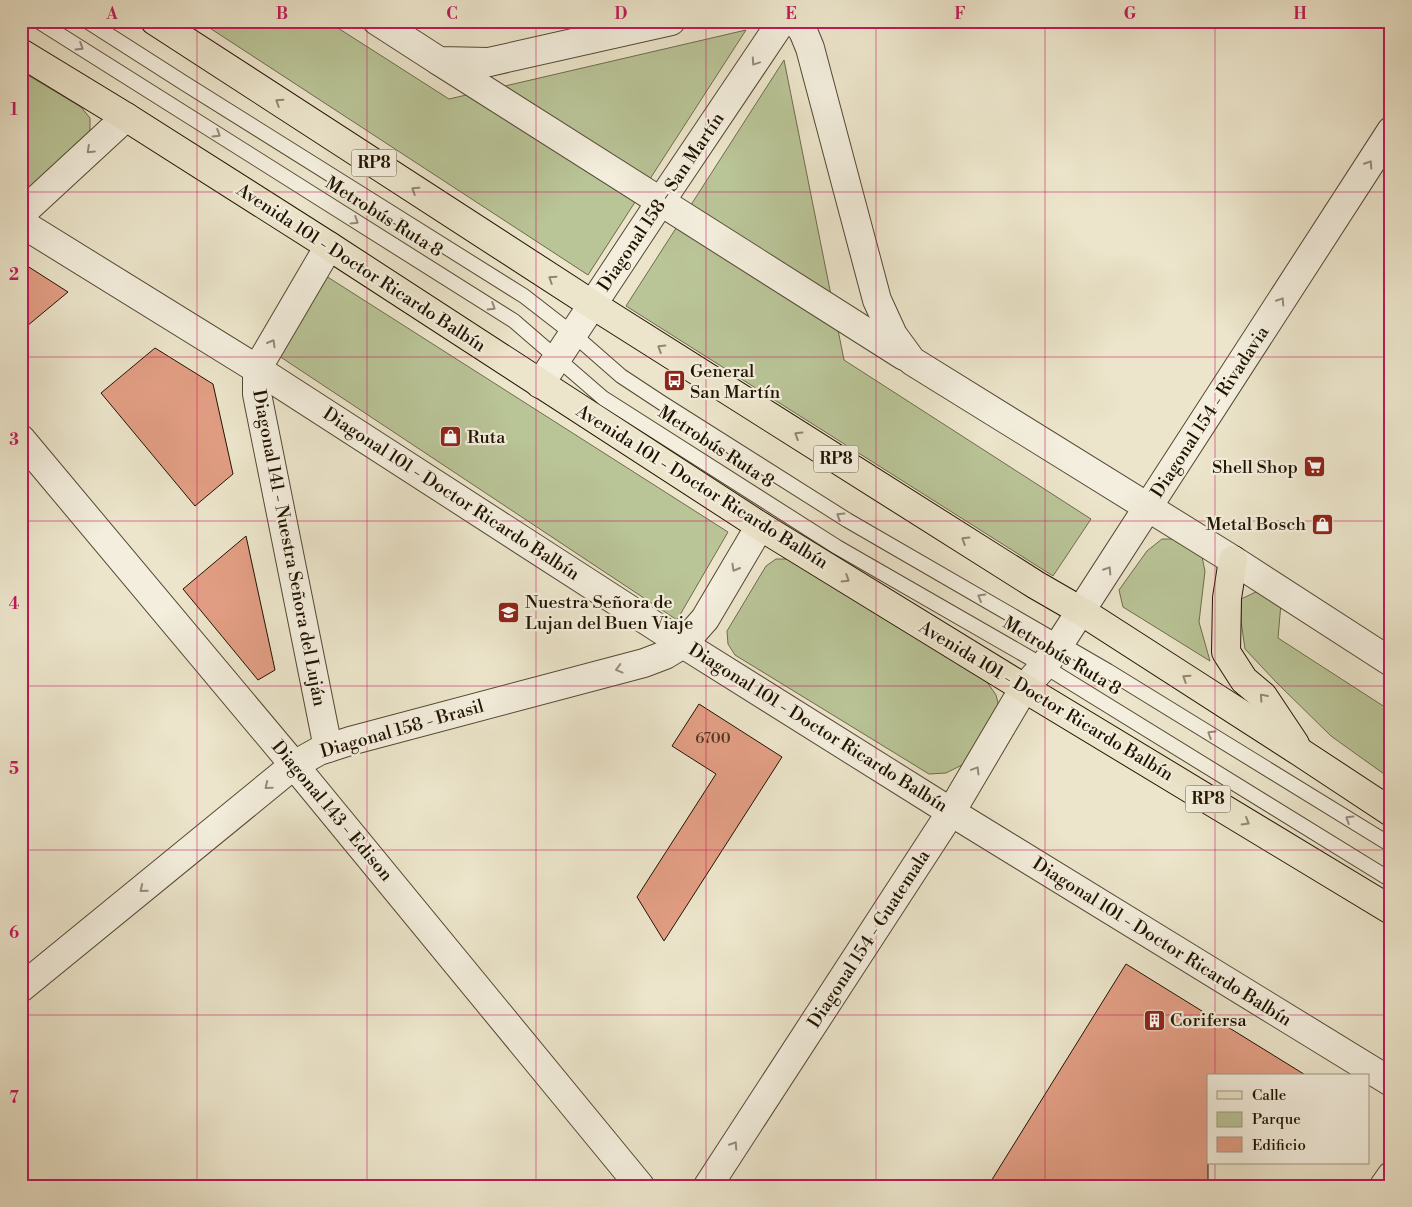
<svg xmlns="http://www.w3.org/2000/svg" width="1412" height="1207" viewBox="0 0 1412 1207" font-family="'Libre Bodoni',serif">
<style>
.green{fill:#b9c497;stroke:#6d6c4c}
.building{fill:#e29e84;stroke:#211300}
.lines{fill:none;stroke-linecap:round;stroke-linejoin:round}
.lane-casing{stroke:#544833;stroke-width:16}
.street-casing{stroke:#544833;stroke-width:30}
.primary-casing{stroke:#211300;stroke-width:30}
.lane{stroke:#f3eedd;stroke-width:14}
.street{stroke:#f3eedd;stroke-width:28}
.primary{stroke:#ece5cb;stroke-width:28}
.oneway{stroke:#948b7a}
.oneway2{stroke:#918670}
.grid{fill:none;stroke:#c2185b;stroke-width:1;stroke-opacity:0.55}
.labels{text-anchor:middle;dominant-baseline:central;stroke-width:4.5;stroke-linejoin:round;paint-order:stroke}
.number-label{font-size:15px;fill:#513621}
.shield{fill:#f3eedd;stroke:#605542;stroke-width:1}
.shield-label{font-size:16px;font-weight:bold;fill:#211300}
.street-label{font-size:18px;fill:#211300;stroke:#f3eedd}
.poi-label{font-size:18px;fill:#211300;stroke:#f3eedd;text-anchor:start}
.neatline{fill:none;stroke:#c2185b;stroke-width:2}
.grid-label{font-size:16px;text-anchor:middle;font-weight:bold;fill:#c2185b}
</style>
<rect width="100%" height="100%" fill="#ece5cb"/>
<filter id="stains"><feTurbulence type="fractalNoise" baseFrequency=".004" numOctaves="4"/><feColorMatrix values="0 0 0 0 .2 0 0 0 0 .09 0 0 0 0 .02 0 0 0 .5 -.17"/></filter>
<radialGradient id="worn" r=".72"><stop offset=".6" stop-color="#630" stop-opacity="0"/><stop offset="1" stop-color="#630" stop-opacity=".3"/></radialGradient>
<g class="green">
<polygon points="199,21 327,21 449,99 746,30 588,275"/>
<polygon points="784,60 844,360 1091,519 1053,576 626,306"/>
<polygon points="21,71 81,107 90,118 90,136 41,180 25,189 21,188"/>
<polygon points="326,276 728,532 677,620 273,352"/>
<polygon points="1162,539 1179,539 1190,545 1202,557 1205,571 1199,622 1210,661 1123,607 1119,590 1147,551"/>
<polygon points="776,559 790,559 987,682 996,695 999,707 964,764 946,773 929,774 735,655 728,644 727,631 766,566"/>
<polygon points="1260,590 1281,603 1278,638 1391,711 1391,779 1331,736 1277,683 1245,649 1241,621 1241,599"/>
</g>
<g class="building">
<polygon points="21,262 68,292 21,331"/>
<polygon points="155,348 213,384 233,474 195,506 101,393"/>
<polygon points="246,536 275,670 258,680 183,589"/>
<polygon points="699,704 782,757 664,941 637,897 716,774 672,746"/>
<polygon points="1126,964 1307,1076 1208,1076 1208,1186 988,1186"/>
</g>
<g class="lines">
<defs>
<g id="lane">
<polyline points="38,21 514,321 603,398 837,547 1044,666 1391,880"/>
<polyline points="87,21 184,83 524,296 573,334 621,376 662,403 847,520 1108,671 1391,845"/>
</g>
<g id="street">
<polyline points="377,21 439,61 489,62 671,21"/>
<polyline points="795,21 803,31 810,48 877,300 893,335 912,361 1233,560 1391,662"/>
<polyline points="439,61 904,356"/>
<polyline points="21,214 126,117"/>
<polyline points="21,223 257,369 683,644 951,812 1391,1082"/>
<polyline points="540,384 661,201 782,21"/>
<polyline points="21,439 294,765 640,1186"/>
<polyline points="328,748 257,394 257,369 329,246"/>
<polyline points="21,988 294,765 319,751 350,741 644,663 665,655 683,644 705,619 760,526"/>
<polyline points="708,1186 951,812 1024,688 1044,666 1060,643 1391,131"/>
<polyline points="1384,1186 1391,1176"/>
</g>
<g id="primary">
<polyline points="155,21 593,305 1036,585 1081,611 1300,752 1391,812"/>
<polyline points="21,53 126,117 329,246 760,526 1024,688 1391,910"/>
<polyline points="1233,560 1227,598 1226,652 1244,680 1263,696 1295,744"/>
</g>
</defs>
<use href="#lane" class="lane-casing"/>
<use href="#street" class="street-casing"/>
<use href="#primary" class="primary-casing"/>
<use href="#lane" class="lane"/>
<use href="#street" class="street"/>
<use href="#primary" class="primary"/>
</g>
<defs><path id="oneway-chevron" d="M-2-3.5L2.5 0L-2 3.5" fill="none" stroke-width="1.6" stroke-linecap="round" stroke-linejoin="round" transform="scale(1.25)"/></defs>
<g class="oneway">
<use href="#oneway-chevron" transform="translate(80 47) rotate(32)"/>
<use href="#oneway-chevron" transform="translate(755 62) rotate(124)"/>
<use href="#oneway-chevron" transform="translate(217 134) rotate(32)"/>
<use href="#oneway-chevron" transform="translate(90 150) rotate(137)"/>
<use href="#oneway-chevron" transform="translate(1369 164) rotate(-57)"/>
<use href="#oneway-chevron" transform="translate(355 221) rotate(32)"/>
<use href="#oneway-chevron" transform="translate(1281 301) rotate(-57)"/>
<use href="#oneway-chevron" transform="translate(492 307) rotate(32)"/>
<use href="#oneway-chevron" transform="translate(272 343) rotate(-60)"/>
<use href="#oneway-chevron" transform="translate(840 516) rotate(-148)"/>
<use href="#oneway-chevron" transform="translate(735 568) rotate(120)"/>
<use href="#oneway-chevron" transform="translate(1108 570) rotate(-57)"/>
<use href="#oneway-chevron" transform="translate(981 597) rotate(-150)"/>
<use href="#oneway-chevron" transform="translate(619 669) rotate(165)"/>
<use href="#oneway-chevron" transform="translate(1211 734) rotate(-148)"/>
<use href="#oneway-chevron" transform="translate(976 770) rotate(-59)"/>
<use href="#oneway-chevron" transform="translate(268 786) rotate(141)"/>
<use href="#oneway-chevron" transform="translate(1349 819) rotate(-148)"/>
<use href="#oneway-chevron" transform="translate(143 889) rotate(141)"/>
<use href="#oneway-chevron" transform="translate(734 1145) rotate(-57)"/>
</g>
<g class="oneway2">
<use href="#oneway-chevron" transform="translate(279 102) rotate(-147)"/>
<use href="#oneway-chevron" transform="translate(415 190) rotate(-147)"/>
<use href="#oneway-chevron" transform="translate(552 279) rotate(-147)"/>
<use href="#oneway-chevron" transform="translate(661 348) rotate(-148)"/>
<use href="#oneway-chevron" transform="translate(798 435) rotate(-148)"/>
<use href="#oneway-chevron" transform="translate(965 540) rotate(-148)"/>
<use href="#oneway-chevron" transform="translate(846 579) rotate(32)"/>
<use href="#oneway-chevron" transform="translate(1186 678) rotate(-147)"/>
<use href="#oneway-chevron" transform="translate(1263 697) rotate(-131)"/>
<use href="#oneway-chevron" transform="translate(1246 822) rotate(31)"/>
</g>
<path class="grid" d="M197 21V1186M367 21V1186M536 21V1186M706 21V1186M876 21V1186M1045 21V1186M1215 21V1076M21 192H1391M21 357H1391M21 521H1391M21 686H1391M21 850H1391M21 1015H1391M1215 1163V1186"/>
<defs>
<symbol id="bus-square" viewBox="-11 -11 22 22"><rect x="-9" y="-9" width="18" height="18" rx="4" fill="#8f2418" stroke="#f3eedd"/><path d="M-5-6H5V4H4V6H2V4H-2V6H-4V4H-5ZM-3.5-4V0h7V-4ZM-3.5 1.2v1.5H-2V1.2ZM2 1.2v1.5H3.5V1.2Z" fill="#fff"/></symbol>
<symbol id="shop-square" viewBox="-11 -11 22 22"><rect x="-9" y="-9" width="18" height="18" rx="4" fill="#8f2418" stroke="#f3eedd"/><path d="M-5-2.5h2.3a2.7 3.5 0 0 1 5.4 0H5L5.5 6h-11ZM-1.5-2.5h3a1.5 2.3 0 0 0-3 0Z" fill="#fff"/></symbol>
<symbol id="supermarket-square" viewBox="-11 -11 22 22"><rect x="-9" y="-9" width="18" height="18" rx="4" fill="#8f2418" stroke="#f3eedd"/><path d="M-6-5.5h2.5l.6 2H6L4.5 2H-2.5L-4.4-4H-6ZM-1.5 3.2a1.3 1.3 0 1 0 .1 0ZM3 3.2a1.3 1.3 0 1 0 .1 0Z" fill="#fff"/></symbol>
<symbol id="school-square" viewBox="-11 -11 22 22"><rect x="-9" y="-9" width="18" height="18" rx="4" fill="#8f2418" stroke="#f3eedd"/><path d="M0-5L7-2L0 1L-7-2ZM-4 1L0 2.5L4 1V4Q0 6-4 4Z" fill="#fff"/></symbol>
<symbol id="building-square" viewBox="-11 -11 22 22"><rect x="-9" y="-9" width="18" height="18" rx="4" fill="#8f2418" stroke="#f3eedd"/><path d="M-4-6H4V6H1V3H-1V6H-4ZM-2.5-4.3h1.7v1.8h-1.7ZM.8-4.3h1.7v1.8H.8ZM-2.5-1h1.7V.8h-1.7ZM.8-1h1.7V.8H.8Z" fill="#fff"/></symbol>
</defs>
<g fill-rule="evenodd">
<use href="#bus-square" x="662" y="368" width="25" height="25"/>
<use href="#shop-square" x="438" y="424" width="25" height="25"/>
<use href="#supermarket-square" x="1302" y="454" width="25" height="25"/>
<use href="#shop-square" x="1310" y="512" width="25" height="25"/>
<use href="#school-square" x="496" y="600" width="25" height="25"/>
<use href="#building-square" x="1142" y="1008" width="25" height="25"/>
</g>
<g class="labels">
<g class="number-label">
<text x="713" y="738">6700</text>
</g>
<g class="shield">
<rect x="351.5" y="149.5" width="45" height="27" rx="4"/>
<rect x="813.5" y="445.5" width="45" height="27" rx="4"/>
<rect x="1185.5" y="785.5" width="45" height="27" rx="4"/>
</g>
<g class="shield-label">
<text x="374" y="163">RP8</text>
<text x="836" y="459">RP8</text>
<text x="1208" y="799">RP8</text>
</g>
<g class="street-label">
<text transform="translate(661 202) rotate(-56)">Diagonal 158 - San Martín</text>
<text transform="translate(384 217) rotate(32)">Metrobús Ruta 8</text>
<text transform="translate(361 268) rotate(33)">Avenida 101 - Doctor Ricardo Balbín</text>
<text transform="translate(1210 412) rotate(-57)">Diagonal 154 - Rivadavia</text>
<text transform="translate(716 447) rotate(33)">Metrobús Ruta 8</text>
<text transform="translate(702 487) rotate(32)">Avenida 101 - Doctor Ricardo Balbín</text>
<text transform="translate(451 494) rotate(33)">Diagonal 101 - Doctor Ricardo Balbín</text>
<text transform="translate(289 548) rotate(79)">Diagonal 141 - Nuestra Señora del Luján</text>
<text transform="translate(1062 656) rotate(31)">Metrobús Ruta 8</text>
<text transform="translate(1046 701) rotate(31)">Avenida 101 - Doctor Ricardo Balbín</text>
<text transform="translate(818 728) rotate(32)">Diagonal 101 - Doctor Ricardo Balbín</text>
<text transform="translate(402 729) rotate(-16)">Diagonal 158 - Brasil</text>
<text transform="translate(332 811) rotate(50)">Diagonal 143 - Edison</text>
<text transform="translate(869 939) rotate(-57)">Diagonal 154 - Guatemala</text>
<text transform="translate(1162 942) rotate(32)">Diagonal 101 - Doctor Ricardo Balbín</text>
</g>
<g class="poi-label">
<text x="690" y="371">General<tspan x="690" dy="21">San Martín</tspan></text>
<text x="467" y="437">Ruta</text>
<text x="1298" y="467" text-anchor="end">Shell Shop</text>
<text x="1306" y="524" text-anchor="end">Metal Bosch</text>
<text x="525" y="602">Nuestra Señora de<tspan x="525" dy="21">Lujan del Buen Viaje</tspan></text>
<text x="1170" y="1020">Corifersa</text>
</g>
</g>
<rect width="1412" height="1207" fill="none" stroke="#ece5cb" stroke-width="55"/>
<rect x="1207" y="1074" width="162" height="90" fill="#f3eedd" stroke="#9f9685"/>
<rect x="1217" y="1091" width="25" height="8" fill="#ece5cb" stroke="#9f9685"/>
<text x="1252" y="1100" font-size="15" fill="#211300">Calle</text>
<rect x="1217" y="1112" width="25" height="15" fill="#b9c497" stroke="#9f9685"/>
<text x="1252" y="1124" font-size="15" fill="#211300">Parque</text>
<rect x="1217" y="1137" width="25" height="15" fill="#e29e84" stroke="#9f9685"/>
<text x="1252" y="1150" font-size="15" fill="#211300">Edificio</text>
<rect x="28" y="28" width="1356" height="1152" class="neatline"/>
<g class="grid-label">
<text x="112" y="19">A</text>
<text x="282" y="19">B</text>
<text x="452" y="19">C</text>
<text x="621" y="19">D</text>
<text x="791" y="19">E</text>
<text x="960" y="19">F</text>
<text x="1130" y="19">G</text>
<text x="1300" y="19">H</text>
<text x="14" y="115">1</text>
<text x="14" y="280">2</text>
<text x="14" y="445">3</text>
<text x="14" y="609">4</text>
<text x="14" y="774">5</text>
<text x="14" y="938">6</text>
<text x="14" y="1103">7</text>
</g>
<rect width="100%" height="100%" filter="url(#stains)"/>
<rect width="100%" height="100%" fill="url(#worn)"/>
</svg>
